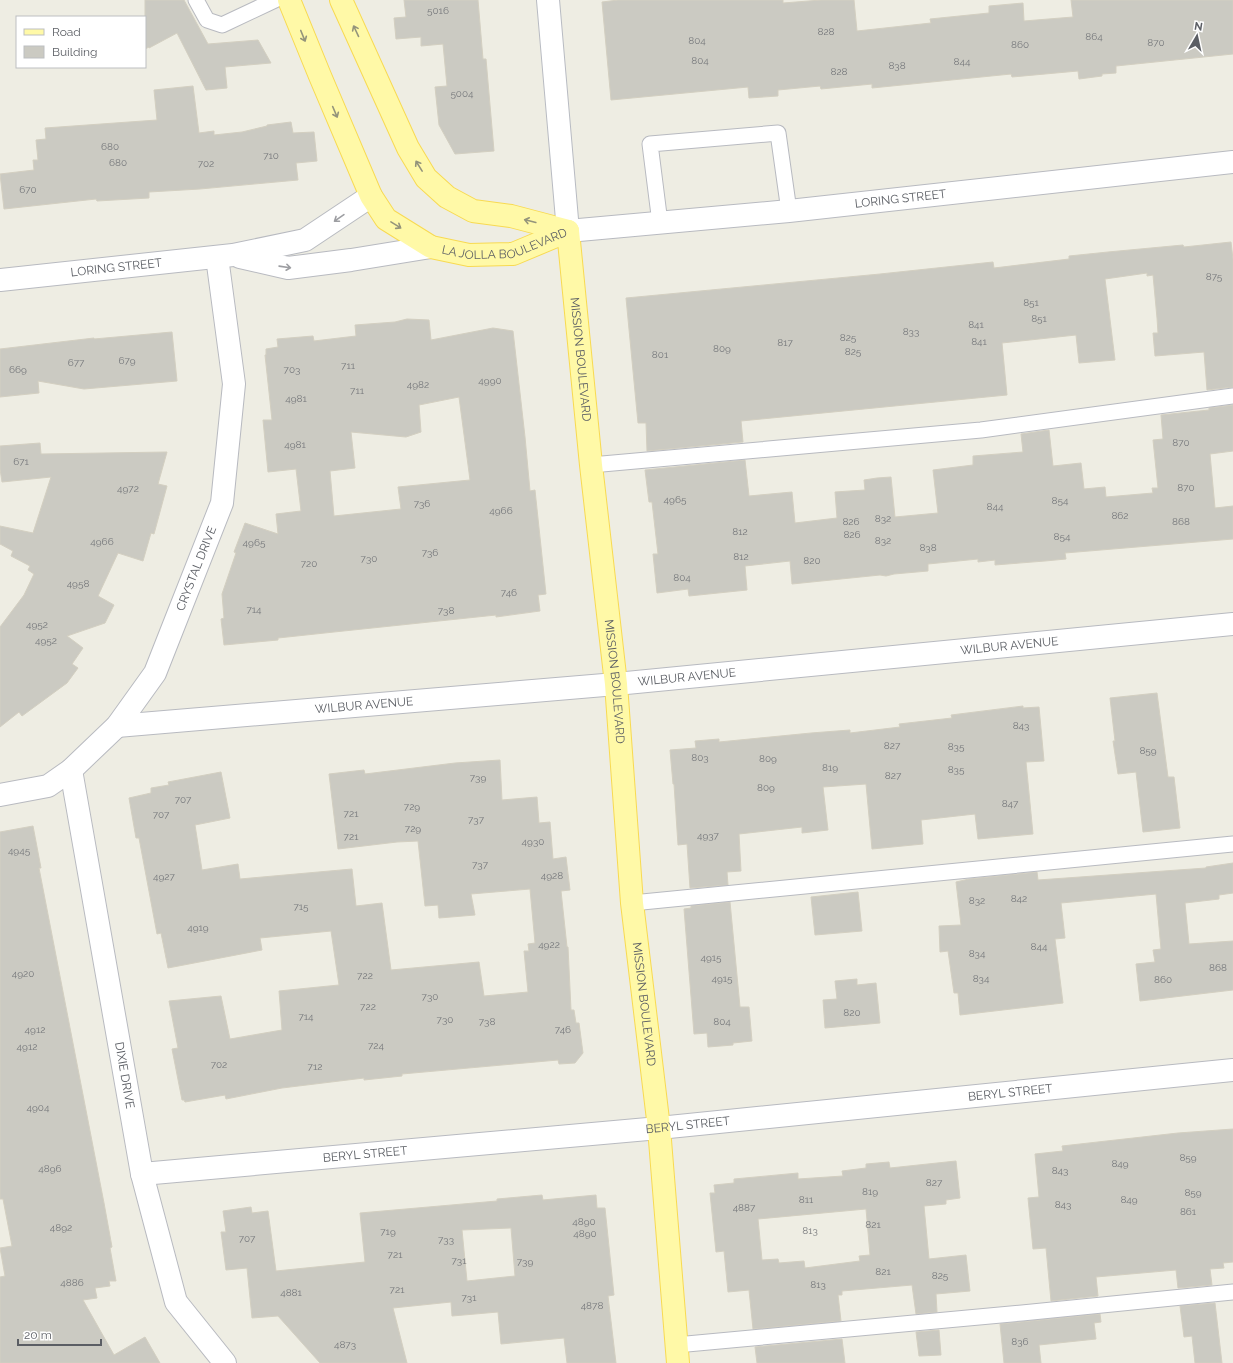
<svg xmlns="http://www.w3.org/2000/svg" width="1233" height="1363" viewBox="0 0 1233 1363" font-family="Raleway,sans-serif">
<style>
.building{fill:#cbcac2;stroke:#d3cfc1;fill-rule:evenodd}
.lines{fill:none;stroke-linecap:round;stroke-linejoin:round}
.service-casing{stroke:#b8bac0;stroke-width:17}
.minor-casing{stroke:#b8bac0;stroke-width:24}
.tertiary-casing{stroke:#b8bac0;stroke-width:24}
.secondary-casing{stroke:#b8bbc2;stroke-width:24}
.primary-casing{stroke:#f8da52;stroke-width:24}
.service{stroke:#fff;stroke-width:15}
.minor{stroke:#fff;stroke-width:22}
.tertiary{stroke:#fff;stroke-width:22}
.secondary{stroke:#fff;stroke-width:22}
.primary{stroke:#fff9a7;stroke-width:22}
.oneway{stroke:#94947b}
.oneway2{stroke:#9d9ea2}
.labels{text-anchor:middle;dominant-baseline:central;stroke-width:3;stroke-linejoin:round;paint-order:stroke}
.number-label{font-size:10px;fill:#77797c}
.street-label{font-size:12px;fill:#5b5e64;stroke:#fff}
</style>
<rect width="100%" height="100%" fill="#eeede3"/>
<g class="building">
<polygon points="145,0 184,0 208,44 258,40 271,63 225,67 227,88 206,90 177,33 149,48 149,47 145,49"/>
<polygon points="404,0 478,0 483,59 486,59 494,151 455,154 439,125 435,87 447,86 443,44 421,46 421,37 396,39 394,18 406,17"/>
<polygon points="618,0 783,0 783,3 821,0 854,0 857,31 931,23 930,19 989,13 989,6 1023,3 1024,21 1073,17 1071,0 1233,0 1233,54 1116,66 1116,73 1102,74 1102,76 1079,79 1078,71 1012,77 1011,74 872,88 872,84 821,89 820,86 778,90 778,96 749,98 748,87 611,100 602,2"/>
<polygon points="193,86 199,133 214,131 214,135 242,132 267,126 267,125 291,122 293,133 314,132 317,161 296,163 298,180 200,189 149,192 149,198 97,201 96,199 4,209 0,174 34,170 33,160 38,160 36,140 46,139 45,128 157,120 154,90"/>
<polygon points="1231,242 1233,259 1233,387 1207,390 1204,352 1155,356 1153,333 1158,333 1157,318 1153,275 1147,276 1147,273 1105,279 1115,360 1079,363 1076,335 1002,343 1007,395 741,421 743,442 647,451 646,423 638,423 626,298 880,274 993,262 994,268 1069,259 1069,256 1108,252 1183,245 1184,247"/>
<path d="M407 319 429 320 431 340 493 328 513 331 525 437 530 491 535 490 546 594 538 595 540 611 496 617V615L334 632 278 638V640L224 645 221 619 224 618 222 594 236 553 234 552 245 523 278 534 276 514 301 511 296 469 268 472 263 420H272L265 355H266V349L278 347 277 339 313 336 314 341 356 336 355 325 395 322ZM459 397 470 480 398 487 401 509 334 516 330 471 355 468 351 432 406 437 421 432 419 405Z"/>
<polygon points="172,332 177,381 84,389 38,381 39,393 0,397 0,349 94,338 94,339"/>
<polygon points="1233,405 1233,451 1210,454 1215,508 1233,506 1233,539 1065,553 1066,559 1045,561 995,565 995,560 978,562 978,559 928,564 928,571 894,574 886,576 880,575 792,584 790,561 745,566 747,590 689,596 688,589 657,593 653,554 658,554 652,502 649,502 645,470 745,460 749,496 792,492 795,523 837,518 835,492 865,490 864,480 877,478 891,477 895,517 938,513 933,470 973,465 973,456 1023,452 1021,434 1049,430 1053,466 1081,463 1084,489 1105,487 1106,497 1153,493 1152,488 1158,488 1153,440 1163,439 1161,415 1209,410 1209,408"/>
<polygon points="40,443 41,454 167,452 158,484 167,486 154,534 151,533 143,561 118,553 98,596 114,605 105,623 67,636 83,648 72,664 78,668 67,683 22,716 19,712 0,727 0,627 24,595 34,574 28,570 30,566 11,556 13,551 0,544 0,526 33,533 51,477 2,482 0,469 0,446"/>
<polygon points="1157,693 1168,777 1174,777 1180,828 1143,832 1136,772 1118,774 1113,741 1115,741 1110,698"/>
<polygon points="1023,706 1023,708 1039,707 1044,761 1026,762 1033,834 978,839 975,814 921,820 923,844 872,849 866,784 823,787 828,830 802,833 802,827 739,834 741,871 727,872 728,885 690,888 687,844 678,845 674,784 673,784 670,750 696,748 695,741 719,739 719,742 811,733 850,730 850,733 900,727 899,724 952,718 951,715"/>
<polygon points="500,760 502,800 537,797 539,823 550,822 553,859 566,857 570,890 561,891 567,947 568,947 571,1010 574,1010 576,1023 579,1023 583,1053 575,1063 559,1064 558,1060 402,1074 402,1076 364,1080 364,1078 282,1088 226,1099 225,1095 185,1102 184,1100 182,1100 172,1049 178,1048 169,1001 221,996 230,1039 282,1030 279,991 339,985 331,931 260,938 262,950 168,968 161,933 157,934 139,838 136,838 129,798 151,793 151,788 169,785 168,782 221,772 230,818 195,825 202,870 238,864 240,879 352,869 356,906 382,903 391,970 479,962 484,996 528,992 524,951 529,951 528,944 535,943 530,889 471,894 475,915 439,918 438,905 425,906 418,841 397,842 338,849 329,774 364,770 365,774 455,763"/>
<polygon points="33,826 41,868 39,868 104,1203 112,1247 110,1248 116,1281 109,1281 110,1286 95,1288 97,1298 83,1300 114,1355 145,1337 160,1363 0,1363 0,1277 5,1276 0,1248 12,1246 3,1199 0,1199 0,832"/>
<polygon points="1233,863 1233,893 1219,895 1219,899 1185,903 1189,944 1233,941 1233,990 1140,1001 1136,964 1155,962 1153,950 1161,949 1156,894 1061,903 1065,938 1055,939 1063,1003 960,1015 958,993 954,993 948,951 940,952 939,926 961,925 956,882 969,879 1037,872 1038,880 1206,868 1206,867"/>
<polygon points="858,892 862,931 815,935 811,897"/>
<polygon points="730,902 740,1007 749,1007 752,1041 733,1043 733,1045 708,1047 707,1033 694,1034 684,909 691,908 691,906"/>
<polygon points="857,979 857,985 876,983 880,1023 825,1028 823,1000 837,999 835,981"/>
<polygon points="1233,1129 1233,1262 1223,1263 1224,1268 1210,1269 1212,1285 1178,1288 1176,1270 1096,1277 1098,1296 1051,1301 1046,1248 1033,1249 1028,1198 1039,1197 1035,1154 1063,1151 1062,1146 1178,1133"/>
<path d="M956 1161 960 1198 946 1200V1204L924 1206 929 1259 966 1255 970 1291 936 1294 937 1312 916 1314 912 1285 842 1291V1295H838L841 1321 753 1329 749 1290 728 1292 724 1251 716 1252 710 1193H715L714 1185 734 1183V1179L798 1173V1179L843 1176 842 1171 866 1168V1164L889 1162 890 1168ZM866 1209 870 1255 859 1256 860 1261 805 1268 804 1261 779 1263 778 1259 762 1260 758 1219Z"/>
<path d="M542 1195 543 1200 596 1195 597 1208H605L614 1295 608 1296 616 1363H567L564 1338 501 1344 498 1312 452 1316 451 1302 393 1308 407 1363H320L278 1316 252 1318 247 1268 226 1270 221 1232H226L223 1211 251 1207 252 1213 268 1211 276 1271 365 1262 360 1213 497 1201V1199ZM511 1228 515 1276 467 1281 462 1230Z"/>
<polygon points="1215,1303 1222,1363 1195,1363 1192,1336 1184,1337 1180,1306"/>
<polygon points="1100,1314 1101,1322 1094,1323 1096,1339 1039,1345 1041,1363 1004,1363 1000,1324"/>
<polygon points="939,1330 941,1355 919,1356 916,1332"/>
<polygon points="842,1339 845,1363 757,1363 755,1347"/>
</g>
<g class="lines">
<defs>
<g id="service">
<polyline points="196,0 207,20 222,25 275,0"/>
<polyline points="660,223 650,144 778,133 789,211"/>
<polyline points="591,465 981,430 1233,396"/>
<polyline points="632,903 1233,844"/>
<polyline points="676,1345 1022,1313 1233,1292"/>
</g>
<g id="minor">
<polyline points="240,257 288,268 351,260 431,247"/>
<path id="s1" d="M0 280 233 255 305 240 371 196"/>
<path id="s2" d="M117 726 616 684 1233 624"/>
<path id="s3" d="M71 770 142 1174 176 1302 225 1363"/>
<path id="s4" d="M0 795 48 786 71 770 117 726 155 673 222 503 234 384 217 257"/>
<path id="s5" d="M142 1174 659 1128 1233 1070"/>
</g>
<g id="tertiary">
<path id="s6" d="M568 231 789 211 1233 162"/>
</g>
<polyline id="secondary" points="548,0 568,231"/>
<g id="primary">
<path id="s7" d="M289 0 320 76 371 196 386 219 431 247 469 255 513 254 568 231"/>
<polyline points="341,0 408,148 426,178 447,197 473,211 511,216 568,231"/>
<path id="s8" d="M568 231 591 465 616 684 632 903 659 1128 678 1363"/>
</g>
</defs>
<use href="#service" class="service-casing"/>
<use href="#minor" class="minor-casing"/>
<use href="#tertiary" class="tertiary-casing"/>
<use href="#secondary" class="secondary-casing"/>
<use href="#primary" class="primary-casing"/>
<use href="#service" class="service"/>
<use href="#minor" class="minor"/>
<use href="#tertiary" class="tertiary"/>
<use href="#secondary" class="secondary"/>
<use href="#primary" class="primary"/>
</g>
<defs><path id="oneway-shaft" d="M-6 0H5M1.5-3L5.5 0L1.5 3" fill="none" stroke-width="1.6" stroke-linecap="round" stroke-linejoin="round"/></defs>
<g class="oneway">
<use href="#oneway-shaft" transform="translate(356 31) rotate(-115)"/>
<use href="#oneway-shaft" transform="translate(303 36) rotate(68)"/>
<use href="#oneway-shaft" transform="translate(335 112) rotate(67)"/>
<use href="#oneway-shaft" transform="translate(419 166) rotate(-122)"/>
<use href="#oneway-shaft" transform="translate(530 221) rotate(-166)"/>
<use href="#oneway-shaft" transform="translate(396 225) rotate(32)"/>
</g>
<g class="oneway2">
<use href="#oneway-shaft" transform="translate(339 218) rotate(145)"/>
<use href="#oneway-shaft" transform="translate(285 267) rotate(8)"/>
</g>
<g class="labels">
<g class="number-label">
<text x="438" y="10">5016</text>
<text x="826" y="31">828</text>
<text x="1094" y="36">864</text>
<text x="697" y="40">804</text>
<text x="1156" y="42">870</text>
<text x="1020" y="44">860</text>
<text x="700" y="60">804</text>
<text x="962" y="61">844</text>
<text x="897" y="65">838</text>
<text x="839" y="71">828</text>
<text x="462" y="93">5004</text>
<text x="110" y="146">680</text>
<text x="271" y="155">710</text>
<text x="118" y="162">680</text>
<text x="206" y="163">702</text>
<text x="28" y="189">670</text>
<text x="1214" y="276">875</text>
<text x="1031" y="302">851</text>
<text x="1039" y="318">851</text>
<text x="976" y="324">841</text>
<text x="911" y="331">833</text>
<text x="848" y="337">825</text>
<text x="979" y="341">841</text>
<text x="785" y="342">817</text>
<text x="722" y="348">809</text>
<text x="853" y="351">825</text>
<text x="660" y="354">801</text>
<text x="127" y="360">679</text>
<text x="76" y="362">677</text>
<text x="348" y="365">711</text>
<text x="18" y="369">669</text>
<text x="292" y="369">703</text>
<text x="490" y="380">4990</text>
<text x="418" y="384">4982</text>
<text x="357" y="390">711</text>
<text x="296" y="398">4981</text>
<text x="1181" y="442">870</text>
<text x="295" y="444">4981</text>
<text x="21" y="461">671</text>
<text x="1186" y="487">870</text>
<text x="128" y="488">4972</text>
<text x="675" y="499">4965</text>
<text x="1060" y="500">854</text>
<text x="422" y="503">736</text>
<text x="995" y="506">844</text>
<text x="501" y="510">4966</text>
<text x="1120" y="515">862</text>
<text x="883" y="518">832</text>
<text x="851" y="521">826</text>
<text x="1181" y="521">868</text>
<text x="740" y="531">812</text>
<text x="852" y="534">826</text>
<text x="1062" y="536">854</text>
<text x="883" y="540">832</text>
<text x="102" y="541">4966</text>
<text x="254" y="542">4965</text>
<text x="928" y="547">838</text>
<text x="430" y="552">736</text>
<text x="741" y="556">812</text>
<text x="369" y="558">730</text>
<text x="812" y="560">820</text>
<text x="309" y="563">720</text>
<text x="682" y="577">804</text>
<text x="78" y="583">4958</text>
<text x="509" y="592">746</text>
<text x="254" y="609">714</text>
<text x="446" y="610">738</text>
<text x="37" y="624">4952</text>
<text x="46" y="640">4952</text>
<text x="1021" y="725">843</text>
<text x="892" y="745">827</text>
<text x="956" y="746">835</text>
<text x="1148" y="750">859</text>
<text x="700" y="757">803</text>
<text x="768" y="758">809</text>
<text x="830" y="767">819</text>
<text x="956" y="769">835</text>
<text x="893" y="775">827</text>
<text x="478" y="777">739</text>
<text x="766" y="787">809</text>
<text x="183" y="799">707</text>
<text x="1010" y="803">847</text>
<text x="412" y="806">729</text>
<text x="351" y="813">721</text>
<text x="161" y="814">707</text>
<text x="476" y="819">737</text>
<text x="413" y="828">729</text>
<text x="708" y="835">4937</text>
<text x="351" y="836">721</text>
<text x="533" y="841">4930</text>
<text x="19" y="850">4945</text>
<text x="480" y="864">737</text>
<text x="552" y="875">4928</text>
<text x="164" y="876">4927</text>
<text x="1019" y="898">842</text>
<text x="977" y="900">832</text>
<text x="301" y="906">715</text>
<text x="198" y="927">4919</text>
<text x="549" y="944">4922</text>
<text x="1039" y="946">844</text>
<text x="977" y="953">834</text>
<text x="711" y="957">4915</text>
<text x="1218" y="967">868</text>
<text x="23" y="973">4920</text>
<text x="365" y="975">722</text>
<text x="722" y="978">4915</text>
<text x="981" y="978">834</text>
<text x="1163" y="979">860</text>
<text x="430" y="996">730</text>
<text x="368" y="1006">722</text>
<text x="852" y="1012">820</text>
<text x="306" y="1016">714</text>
<text x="445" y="1019">730</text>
<text x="487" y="1021">738</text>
<text x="722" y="1021">804</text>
<text x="35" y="1029">4912</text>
<text x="563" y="1029">746</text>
<text x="376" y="1045">724</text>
<text x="27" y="1046">4912</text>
<text x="219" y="1064">702</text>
<text x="315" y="1066">712</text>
<text x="38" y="1107">4904</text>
<text x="1188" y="1157">859</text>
<text x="1120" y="1163">849</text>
<text x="50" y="1168">4896</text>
<text x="1060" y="1170">843</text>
<text x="934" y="1182">827</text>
<text x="870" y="1191">819</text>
<text x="1193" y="1192">859</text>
<text x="806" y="1199">811</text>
<text x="1129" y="1199">849</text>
<text x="1063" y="1204">843</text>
<text x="744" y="1207">4887</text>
<text x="1188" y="1211">861</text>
<text x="584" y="1221">4890</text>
<text x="873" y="1224">821</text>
<text x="61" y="1227">4892</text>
<text x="810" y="1230">813</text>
<text x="388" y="1231">719</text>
<text x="585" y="1233">4890</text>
<text x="247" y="1238">707</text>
<text x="446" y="1239">733</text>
<text x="395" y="1254">721</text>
<text x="459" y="1260">731</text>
<text x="525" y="1261">739</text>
<text x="883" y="1271">821</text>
<text x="940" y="1275">825</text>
<text x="72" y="1282">4886</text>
<text x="818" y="1284">813</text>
<text x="397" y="1289">721</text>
<text x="291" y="1292">4881</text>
<text x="469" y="1297">731</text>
<text x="592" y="1305">4878</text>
<text x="1020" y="1341">836</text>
<text x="345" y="1344">4873</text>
</g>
<g class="street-label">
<text stroke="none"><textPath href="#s6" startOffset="334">LORING STREET</textPath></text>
<text stroke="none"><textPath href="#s7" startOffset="369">LA JOLLA BOULEVARD</textPath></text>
<text stroke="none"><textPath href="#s1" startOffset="117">LORING STREET</textPath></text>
<text stroke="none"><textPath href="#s8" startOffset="129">MISSION BOULEVARD</textPath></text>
<text stroke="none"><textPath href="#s4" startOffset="318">CRYSTAL DRIVE</textPath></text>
<text stroke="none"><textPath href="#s2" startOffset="896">WILBUR AVENUE</textPath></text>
<text stroke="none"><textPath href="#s2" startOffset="572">WILBUR AVENUE</textPath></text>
<text stroke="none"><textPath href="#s8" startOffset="453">MISSION BOULEVARD</textPath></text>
<text stroke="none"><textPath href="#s2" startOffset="248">WILBUR AVENUE</textPath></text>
<text stroke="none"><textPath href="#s8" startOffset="777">MISSION BOULEVARD</textPath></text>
<text stroke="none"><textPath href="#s3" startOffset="310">DIXIE DRIVE</textPath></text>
<text stroke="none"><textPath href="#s5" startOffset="872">BERYL STREET</textPath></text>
<text stroke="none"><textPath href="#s5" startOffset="548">BERYL STREET</textPath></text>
<text stroke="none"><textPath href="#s5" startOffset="224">BERYL STREET</textPath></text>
</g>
</g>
<rect x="16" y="16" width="130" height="52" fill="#ffffff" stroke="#bdbfc1"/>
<rect x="24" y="29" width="20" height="6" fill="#fff9a7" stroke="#bdbfc1"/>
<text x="52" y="36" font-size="12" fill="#5b5e64">Road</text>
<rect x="24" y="46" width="20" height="12" fill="#cbcac2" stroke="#bdbfc1"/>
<text x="52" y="56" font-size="12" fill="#5b5e64">Building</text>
<g transform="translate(1197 36) rotate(9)" stroke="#ffffff" stroke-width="3" paint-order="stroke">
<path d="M0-3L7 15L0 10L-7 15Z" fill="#5b5e64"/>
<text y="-6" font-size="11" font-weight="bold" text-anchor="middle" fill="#5b5e64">N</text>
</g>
<path d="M18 1339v6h83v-6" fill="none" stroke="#5b5e64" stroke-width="2"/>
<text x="24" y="1339" font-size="12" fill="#5b5e64" stroke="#ffffff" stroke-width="3" paint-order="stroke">20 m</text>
</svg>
